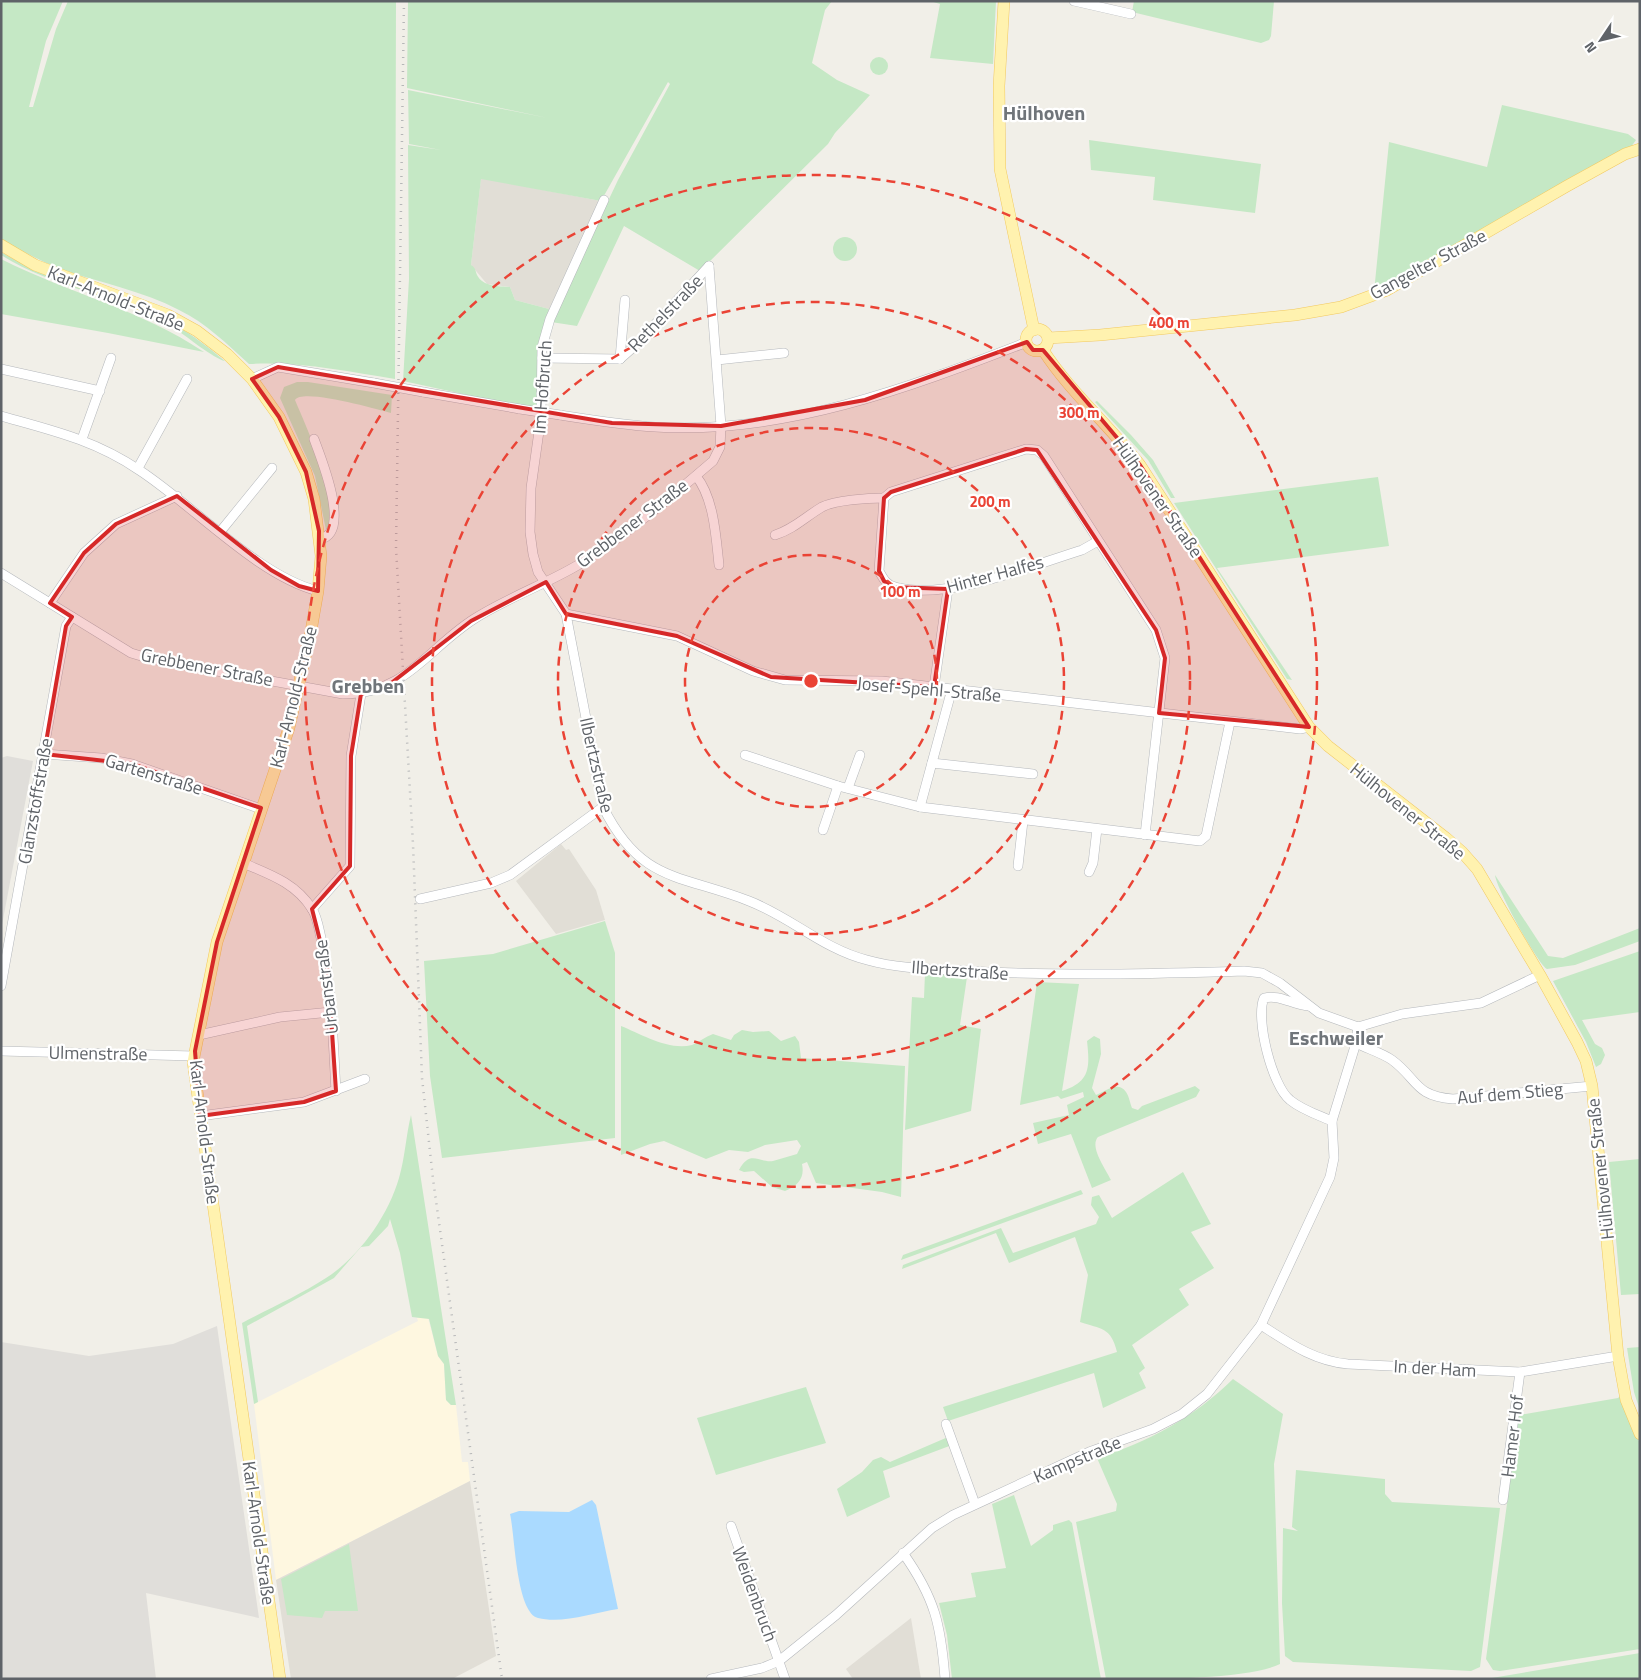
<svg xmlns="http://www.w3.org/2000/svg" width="1641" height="1680" viewBox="0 0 1641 1680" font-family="'Titillium Web',sans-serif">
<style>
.commercial{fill:#fef7e0}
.industrial{fill:#e0deda}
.education{fill:#e1ded6}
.green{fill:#c5e8c5}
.water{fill:#aadaff}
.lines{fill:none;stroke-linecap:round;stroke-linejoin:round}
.minor-casing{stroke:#b5b8bc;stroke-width:10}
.major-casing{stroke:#f2c960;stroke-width:12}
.minor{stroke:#fff;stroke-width:9}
.major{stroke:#fff2af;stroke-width:11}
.rail{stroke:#b6b7b8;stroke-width:2.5;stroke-dasharray:1 6;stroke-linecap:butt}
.minor-bridge-casing{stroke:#b5b8bc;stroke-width:10;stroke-linecap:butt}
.minor-bridge{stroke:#fff;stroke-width:9}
.marked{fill:#d62828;fill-opacity:0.2;stroke:#d62828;stroke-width:4;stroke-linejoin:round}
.ring{fill:none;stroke:#ea4335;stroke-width:2.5;stroke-dasharray:9 6}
.labels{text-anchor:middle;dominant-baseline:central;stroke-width:4.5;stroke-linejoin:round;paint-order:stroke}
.street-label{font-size:18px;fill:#5f6368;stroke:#fff}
.quarter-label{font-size:20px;font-weight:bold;fill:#70757a;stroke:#fff}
.centre{fill:#ea4335;stroke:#fff;stroke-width:2.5}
.ring-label{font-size:15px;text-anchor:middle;font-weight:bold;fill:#ea4335;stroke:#fff;stroke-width:4.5;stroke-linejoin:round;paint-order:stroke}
</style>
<rect width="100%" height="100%" fill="#f1efe8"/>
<polygon class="commercial" points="417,1318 428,1318 438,1356 444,1364 446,1400 451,1405 456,1405 462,1462 468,1462 470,1481 276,1580 254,1404 418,1321"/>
<g class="industrial">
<polygon points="7,756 33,761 1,930 1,758"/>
<polygon points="217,1326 259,1618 146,1593 156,1679 1,1679 1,1342 89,1356 173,1344"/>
</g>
<g class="education">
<polygon points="481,178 601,201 549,309 515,300 510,287 487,284 471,265"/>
<polygon points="561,844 566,850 569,849 596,890 605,920 556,934 516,881"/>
<polygon points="470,1481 496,1656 452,1679 291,1679 276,1580"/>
<polygon points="911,1618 921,1679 853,1679 846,1669"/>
</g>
<g class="green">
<path d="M1 1H63L46 41 29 107H33L56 29 68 1H396L395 379C346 371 298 361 249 364 227 344 206 323 179 310 143 291 101 283 63 270 42 262 22 251 1 240Z"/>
<path d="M408 1H832L825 10 812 63 837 80 870 95 835 133 828 144 700 271 624 226 577 326 551 322 618 180 670 84 668 82 601 201 481 179 471 265C476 268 475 270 477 275 483 287 499 286 510 287L515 300 549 309 537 356V410L403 381 409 279 408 145 441 150 409 144 408 90 548 118 407 88Z"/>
<polygon points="930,1 996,1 993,64 930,58 940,4"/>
<polygon points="1134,1 1274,1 1271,36 1269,40 1261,43 1132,12"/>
<circle cx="879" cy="66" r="9"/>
<polygon points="1502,105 1628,134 1636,140 1631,147 1584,170 1374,292 1389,142 1487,167"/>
<polygon points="1089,140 1261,164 1255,213 1153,200 1155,177 1091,170"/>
<circle cx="845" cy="249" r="12"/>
<path d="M1 252C55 284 119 296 175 325 193 335 209 348 225 361 214 359 185 335 174 328 120 295 54 289 1 255Z"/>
<path d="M1 259C68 293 142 310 204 352L108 333 1 314Z"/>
<path d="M297 382H308L392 395 391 413C375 409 303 388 295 400 312 440 331 481 330 525L326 530 315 476 280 398 284 387Z"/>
<polygon points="1097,401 1131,435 1153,460 1175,498 1171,498 1148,460 1095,402"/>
<polygon points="1378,477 1389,546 1217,568 1292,680 1287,679 1174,503"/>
<path d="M1495 875 1548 956 1563 958 1640 928V941L1575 965 1547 969C1537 963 1496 888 1495 875Z"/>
<polygon points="605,921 615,953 615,1138 442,1158 430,1076 424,961 493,954"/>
<polygon points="1640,951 1640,1012 1582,1020 1595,1044 1602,1048 1605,1055 1601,1064 1596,1067 1586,1042 1553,981"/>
<polygon points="925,973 967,977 960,1025 981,1029 971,1111 905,1130 912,997 924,998"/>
<path d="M1037 982 1079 984 1062 1091C1090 1082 1090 1068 1087 1041L1094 1036 1100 1039 1101 1054 1092 1088 1096 1095C1105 1092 1118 1080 1126 1092 1129 1096 1130 1103 1132 1108L1138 1110 1142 1106 1195 1086 1200 1090 1196 1097 1098 1137C1089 1147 1106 1169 1111 1180L1092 1188 1071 1134 1038 1144 1033 1123 1069 1115 1067 1105 1084 1097 1083 1092 1061 1099 1058 1096 1020 1105Z"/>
<path d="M621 1026C641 1034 669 1051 692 1045 699 1042 705 1037 713 1034L731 1040 734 1035 742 1030 753 1032 769 1031 781 1041 795 1036 799 1042 801 1058 905 1066 901 1197 882 1192 816 1183 807 1162 802 1164C805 1178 798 1186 785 1191L772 1187 754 1171 744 1172 739 1170C750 1149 759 1163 773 1161 781 1159 789 1156 797 1154L801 1146 797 1140 765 1145 748 1152 729 1150 706 1159 664 1141 650 1144 621 1155Z"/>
<path d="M411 1115 456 1405H451L446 1400 444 1364 438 1356 429 1319 412 1317 400 1253 390 1219 388 1226 369 1246 361 1247 334 1278 247 1326 258 1402 254 1404 242 1323C270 1308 300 1295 326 1278 359 1257 388 1216 399 1178 405 1158 406 1135 411 1115Z"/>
<polygon points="1640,1159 1640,1294 1621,1295 1609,1162"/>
<path d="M1183 1172 1211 1224 1191 1232 1214 1268 1179 1289 1189 1305 1132 1345 1145 1368 1139 1373 1146 1388 1103 1408 1094 1373 948 1421 943 1407 1117 1352C1111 1327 1101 1329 1080 1322L1088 1275 1075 1237 1009 1263 996 1233 902 1269 903 1265 1001 1228 1013 1253 1096 1224 1099 1217 1091 1205 1092 1197 1099 1195 1112 1218Z"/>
<polygon points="1081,1190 1083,1194 901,1260 903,1255"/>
<polygon points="1640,1347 1640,1411 1634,1392 1627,1348"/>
<path d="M1233 1379 1283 1414 1274 1464 1280 1664C1247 1680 1148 1679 1106 1679L1076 1522 1116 1511 1117 1504 1097 1458C1149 1442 1194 1417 1233 1379Z"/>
<polygon points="806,1387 826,1443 716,1475 697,1418"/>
<polygon points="1621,1395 1633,1430 1640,1443 1640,1649 1500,1671 1493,1670 1486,1659 1519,1415 1618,1398"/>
<polygon points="948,1437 952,1445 883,1471 890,1497 847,1517 837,1489 862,1472 873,1460 881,1457 890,1462"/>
<polygon points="1296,1470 1385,1479 1385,1494 1392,1502 1500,1508 1480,1667 1471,1671 1293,1662 1285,1656 1282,1603 1283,1528 1298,1531 1292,1527"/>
<polygon points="1014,1495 1031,1546 1053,1530 1053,1525 1069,1520 1072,1523 1101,1679 952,1679 947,1635 939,1603 976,1597 971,1573 1006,1568 992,1504"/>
<polygon points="349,1544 358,1611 325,1611 322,1618 287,1615 281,1579"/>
<polygon points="1640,1653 1640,1679 1486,1679"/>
</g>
<path class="water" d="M592 1500 596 1505 618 1609C593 1613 562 1624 538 1618 516 1612 515 1535 510 1514L519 1511 569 1512Z"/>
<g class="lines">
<defs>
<g id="minor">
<polyline points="1074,1 1131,14"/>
<path d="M604 200 550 319 542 347 541 417 531 488 530 532 533 554 538 572 566 614 603 807C641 883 680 874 749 901 791 917 823 949 867 960 899 969 935 969 968 971 1061 976 1152 974 1244 971L1262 973 1280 983 1319 1013 1358 1027 1402 1014 1481 1003 1540 975"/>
<polyline points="542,358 620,359"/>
<polyline points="620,359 637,344 709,266"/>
<polyline points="620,359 625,300"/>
<polyline points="717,360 784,353"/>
<polyline points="1,369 100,391"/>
<polyline points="252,379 278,367 374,383"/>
<polyline points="423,392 520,409"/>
<path d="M560 415C592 420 623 425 655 427 783 435 909 388 1027 342"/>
<path d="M1 416C51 430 95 440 139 470 193 505 258 576 318 591"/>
<polyline points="82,439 111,358"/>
<path d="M314 439C321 458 352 533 320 539"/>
<polyline points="138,468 187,379"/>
<path d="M696 476C714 498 716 537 719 565"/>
<polyline points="220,532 272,468"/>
<path d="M775 535C794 529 805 517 822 507 835 500 869 498 884 498"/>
<path d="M1098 541 1082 550C1030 566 948 601 895 587 886 585 883 578 879 571L884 498 891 492 1026 449 1037 450 1044 456 1156 630 1165 658 1145 835"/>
<path d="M1 573 131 653 151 659 343 694C406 694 427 649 474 619 507 598 544 585 578 565 626 535 670 498 713 461L720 447 721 426 709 266"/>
<polyline points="50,603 84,553 116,524 177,496"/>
<polyline points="566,614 677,636 753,671 785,680 882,681 1300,729 1309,727"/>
<polyline points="934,687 948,589"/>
<polyline points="952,689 920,807 1200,841 1206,836 1230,722"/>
<polyline points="44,754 101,758 132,764 261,809"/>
<polyline points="745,755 838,786 920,807"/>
<polyline points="932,763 1033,774"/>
<polyline points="848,788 860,755"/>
<polyline points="823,830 838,786"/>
<path d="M243 863C269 874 296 883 312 909 318 918 319 931 322 942 332 990 333 1041 336 1091"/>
<polyline points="1018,866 1023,821"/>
<polyline points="1089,872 1093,863 1097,829"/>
<polyline points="420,899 491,883 510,875 603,807"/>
<polyline points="312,909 350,866 351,756 361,694"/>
<polyline points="1,986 66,626 72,617"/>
<path d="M1309 1006C1292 1005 1280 994 1264 998 1255 1018 1272 1086 1290 1100 1302 1110 1318 1115 1332 1121"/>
<polyline points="199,1035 280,1017 331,1012"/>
<path d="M1356 1043C1368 1049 1382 1053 1392 1060 1418 1079 1414 1096 1453 1099L1592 1086"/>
<polyline points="1,1051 194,1056"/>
<polyline points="200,1116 304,1102 365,1079"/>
<path d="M1261 1325C1289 1343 1314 1361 1348 1364L1520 1372 1618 1356"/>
<polyline points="946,1424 975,1504"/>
<polyline points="1503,1500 1520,1372"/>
<polyline points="731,1526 785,1679"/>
<path d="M903 1553C935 1598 941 1625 945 1679"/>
<polyline points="711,1679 762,1668 779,1661 836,1615 932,1528 953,1515 1089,1452 1153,1429 1182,1414 1207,1394 1261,1325 1330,1177 1334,1158 1332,1121 1356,1043 1358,1027"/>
</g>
<g id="major">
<polyline points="1004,1 999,86 1000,169 1034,330"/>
<polyline points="1,245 35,265 168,315 197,331 227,354 252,379 279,417 306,472 314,499 321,556 318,591 311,631 289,728 217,942 193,1062 280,1679"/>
<circle cx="1037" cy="340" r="11"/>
<polyline points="1048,338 1100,335 1295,315 1341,307 1387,290 1567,186 1625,154 1640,149"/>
<path d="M1043 350C1070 392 1109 425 1140 465L1309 727 1328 746 1446 838 1462 852 1477 869 1540 975 1577 1042 1586 1061 1592 1086 1618 1356 1626 1400 1640 1434"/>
</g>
</defs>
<use href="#minor" class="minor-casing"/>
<use href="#major" class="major-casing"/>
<use href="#minor" class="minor"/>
<use href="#major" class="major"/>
<polyline class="rail" points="404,1 396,548 413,844 422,1078 433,1179 502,1679"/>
<defs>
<g id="minor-bridge">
<polyline points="374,383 423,392"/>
<polyline points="520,409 560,415"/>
</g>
</defs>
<use href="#minor-bridge" class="minor-bridge-casing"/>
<use href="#minor-bridge" class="minor-bridge"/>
</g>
<path class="marked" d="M1027 342 1033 350H1043L1140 465 1309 727 1159 713 1165 658 1156 630 1037 450 1026 449 891 492 884 498 879 571 884 581 894 587 948 589 934 687 771 677 677 636 566 614 546 582 471 621 390 684 361 694 351 756 350 866 312 909 328 972 336 1091 304 1102 200 1116 195 1051 217 942 261 808 132 764 44 754 66 626 72 617 50 603 84 553 116 524 177 496 271 570 299 586 318 591 319 531 306 472 279 417 252 379 278 367 612 423 721 426 865 400Z"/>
<g class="ring">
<circle cx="811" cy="681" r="126"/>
<circle cx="811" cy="681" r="253"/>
<circle cx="811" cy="681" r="379"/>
<circle cx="811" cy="681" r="506"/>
</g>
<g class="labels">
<g class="street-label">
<text transform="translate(1428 264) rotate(-28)">Gangelter Straße</text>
<text transform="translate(116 298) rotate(22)">Karl-Arnold-Straße</text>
<text transform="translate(665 313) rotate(-46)">Rethelstraße</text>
<text transform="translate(542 387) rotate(-86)">Im Hofbruch</text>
<text transform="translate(1158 497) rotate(55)">Hülhovener Straße</text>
<text transform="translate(632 523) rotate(-37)">Grebbener Straße</text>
<text transform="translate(995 574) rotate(-15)">Hinter Halfes</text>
<text transform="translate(207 667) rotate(11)">Grebbener Straße</text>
<text transform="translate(929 689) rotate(5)">Josef-Spehl-Straße</text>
<text transform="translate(293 697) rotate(-76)">Karl-Arnold-Straße</text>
<text transform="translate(597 765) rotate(77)">Ilbertzstraße</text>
<text transform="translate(154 774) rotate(17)">Gartenstraße</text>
<text transform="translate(35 801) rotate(-80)">Glanzstoffstraße</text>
<text transform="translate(1408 811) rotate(39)">Hülhovener Straße</text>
<text transform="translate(960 970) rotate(4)">Ilbertzstraße</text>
<text transform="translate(326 987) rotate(-97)">Urbanstraße</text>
<text transform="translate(98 1053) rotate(1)">Ulmenstraße</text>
<text transform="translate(1510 1093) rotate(-5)">Auf dem Stieg</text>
<text transform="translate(205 1132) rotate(83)">Karl-Arnold-Straße</text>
<text transform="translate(1600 1169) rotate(-96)">Hülhovener Straße</text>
<text transform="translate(1435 1368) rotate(3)">In der Ham</text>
<text transform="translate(1512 1436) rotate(-83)">Hamer Hof</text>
<text transform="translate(1077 1459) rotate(-23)">Kampstraße</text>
<text transform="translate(259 1533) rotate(82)">Karl-Arnold-Straße</text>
<text transform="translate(755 1594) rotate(70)">Weidenbruch</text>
</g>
<g class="quarter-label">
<text x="1044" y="112">Hülhoven</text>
<text x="368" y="685">Grebben</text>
<text x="1336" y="1037">Eschweiler</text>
</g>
</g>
<circle cx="811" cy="681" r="8" class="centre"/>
<g class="ring-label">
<text x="1169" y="328">400 m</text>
<text x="1079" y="418">300 m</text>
<text x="990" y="507">200 m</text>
<text x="900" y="597">100 m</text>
</g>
<rect width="1641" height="1680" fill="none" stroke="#5f6368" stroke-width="5"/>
<g transform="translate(1601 40) rotate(235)" stroke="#ffffff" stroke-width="4" paint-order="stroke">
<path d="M0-4L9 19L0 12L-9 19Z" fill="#5f6368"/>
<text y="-8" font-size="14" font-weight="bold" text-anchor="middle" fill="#5f6368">N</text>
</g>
</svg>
